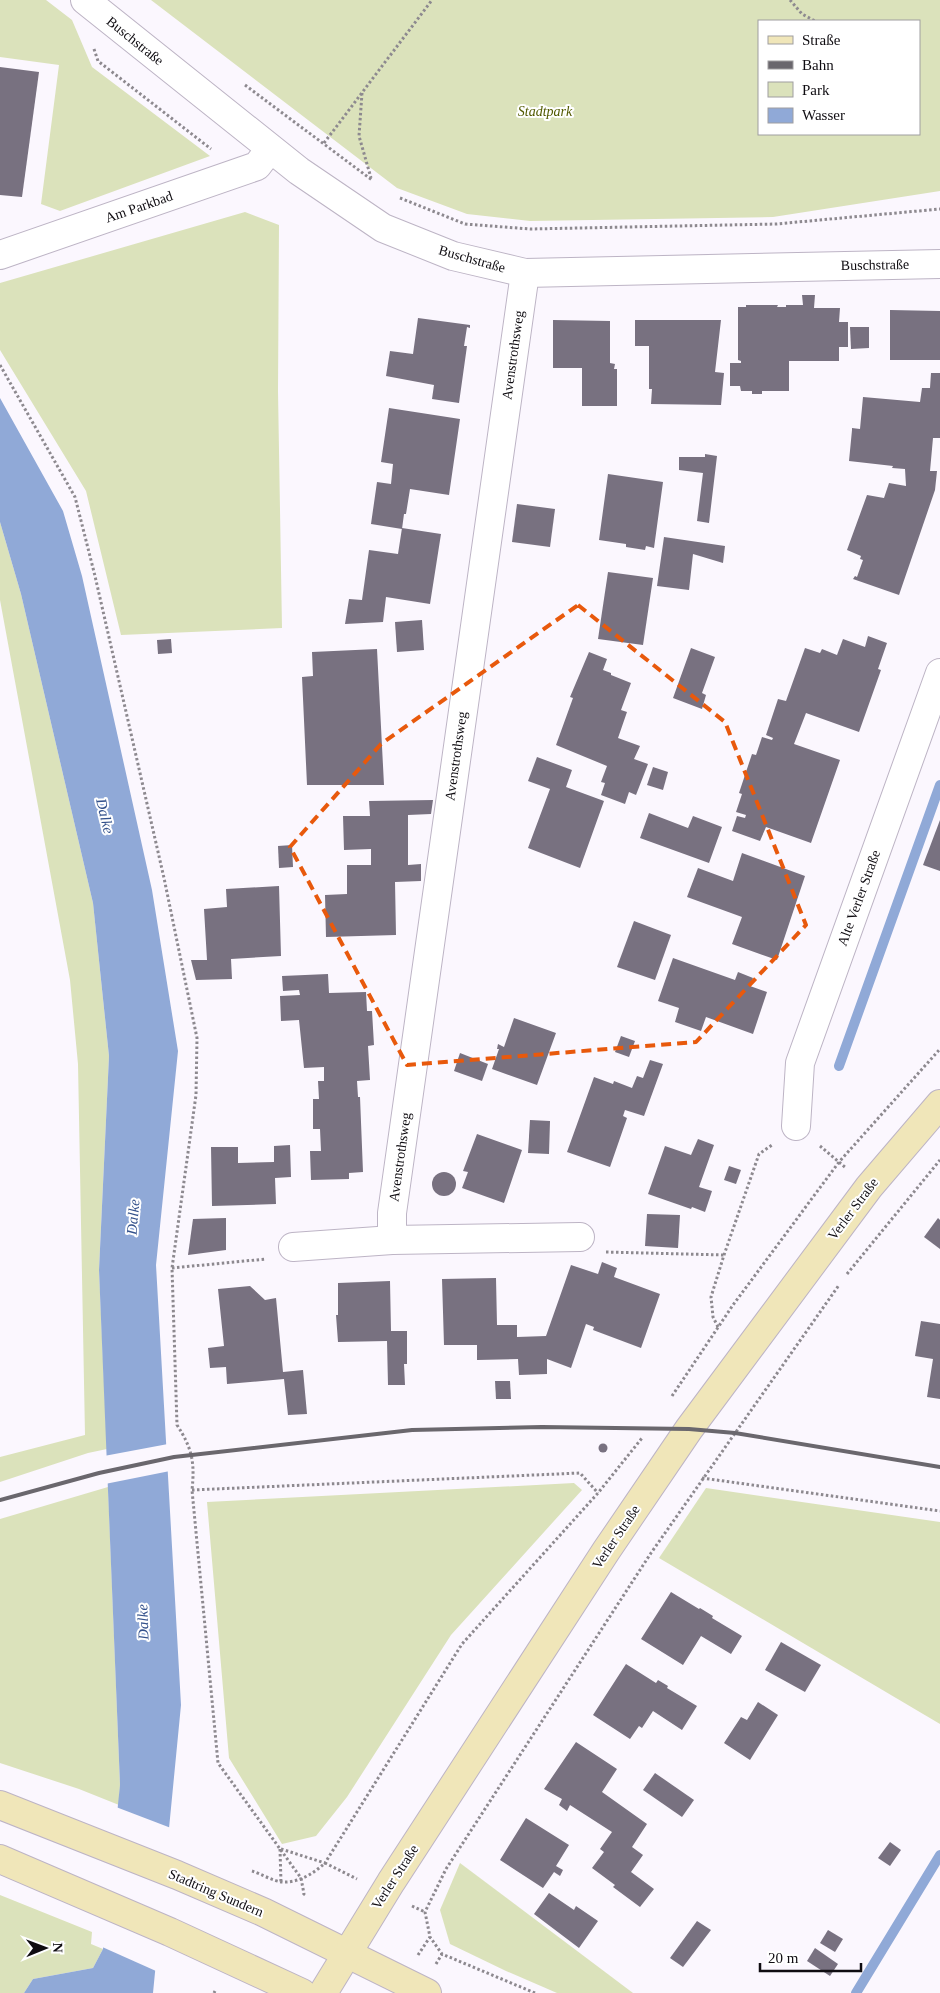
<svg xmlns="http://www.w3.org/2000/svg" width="940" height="1993" viewBox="0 0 940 1993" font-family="'Times New Roman',serif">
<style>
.green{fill:#dbe2bb;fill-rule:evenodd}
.water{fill:#90a9d7}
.pier{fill:#fbf7fe}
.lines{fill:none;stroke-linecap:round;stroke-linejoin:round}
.stream{stroke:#90a9d7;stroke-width:10}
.building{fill:#787180}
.minor-casing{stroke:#bdb4c5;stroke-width:30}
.secondary-casing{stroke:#bdb4c5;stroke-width:30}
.path{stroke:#8d898f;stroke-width:3;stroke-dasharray:2.5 2.5;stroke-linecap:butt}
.minor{stroke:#fff;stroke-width:28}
.secondary{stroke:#f0e6b9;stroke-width:28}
.rail{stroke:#6a676d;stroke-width:4}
.marked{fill:none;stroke:#e8590c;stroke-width:4;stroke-dasharray:10 6;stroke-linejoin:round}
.labels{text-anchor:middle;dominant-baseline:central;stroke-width:4;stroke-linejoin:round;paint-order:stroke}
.street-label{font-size:14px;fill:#0f0c11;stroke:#fff}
.park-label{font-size:14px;font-style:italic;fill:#525a00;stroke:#fff}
.water-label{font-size:15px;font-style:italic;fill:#33518b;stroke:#fff}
</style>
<rect width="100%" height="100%" fill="#fbf7fe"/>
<g class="green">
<polygon points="0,0 46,0 72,20 92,67 210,156 60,211 41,204 59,65 0,57"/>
<path d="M151 0H940V191L773 217 530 221 467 214 397 188ZM759 21H919V134H759Z"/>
<polygon points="245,212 279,225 278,391 282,628 121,635 86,491 0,350 0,283"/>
<polygon points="0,522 21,594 93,903 109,1056 99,1270 107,1449 88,1453 0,1482 0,1457 85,1435 78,1064 70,980 0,600"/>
<polygon points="574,1483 582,1490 451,1635 347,1797 316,1836 282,1844 229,1758 207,1502"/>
<polygon points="108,1487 120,1785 119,1805 79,1789 0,1763 0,1519"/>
<polygon points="706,1488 940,1522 940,1724 659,1558"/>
<polygon points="460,1863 633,1993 557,1993 506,1971 450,1944 440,1910"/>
<polygon points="0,1895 92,1932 91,1944 103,1949 93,1968 33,1979 24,1993 0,1993"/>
</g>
<polygon class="water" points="0,398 63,511 82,576 152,890 178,1051 156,1265 181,1705 153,1993 24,1993 33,1979 93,1968 103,1949 120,1785 99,1270 109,1056 93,903 21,594 0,522"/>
<g class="pier">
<polygon points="168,1444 170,1471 105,1484 104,1456"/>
<polygon points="116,1807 171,1828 156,1971 100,1946"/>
</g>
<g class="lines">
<g class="stream">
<polyline points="839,1066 940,785"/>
<polyline points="856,1993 940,1855"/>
</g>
</g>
<g class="building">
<polygon points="0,67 39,72 22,197 0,195"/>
<polygon points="802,295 815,295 814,308 840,308 839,322 848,322 848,347 839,347 839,361 789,361 789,391 762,391 762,394 752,394 752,391 741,391 740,386 730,386 730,363 741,363 741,361 738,360 738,307 746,307 746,305 778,305 777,307 786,307 786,305 803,305"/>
<polygon points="890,310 940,311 940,360 890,360"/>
<polygon points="418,318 470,325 470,328 467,327 464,346 467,346 459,403 432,399 434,385 386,376 390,351 413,354"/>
<polygon points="553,320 610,321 610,363 615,364 614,369 617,369 617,406 582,406 582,368 553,368"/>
<polygon points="635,320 721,320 715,372 724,373 721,405 651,404 652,389 649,389 649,346 635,346"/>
<polygon points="850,327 869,327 869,348 851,349"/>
<polygon points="931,373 940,373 940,438 933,438 930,471 937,471 935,490 899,595 853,579 855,576 857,577 863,560 860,559 861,556 847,550 867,495 884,498 889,483 906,486 905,469 892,468 893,466 849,461 852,430 852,428 860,429 863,397 920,402 922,388 930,388"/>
<polygon points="389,408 460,419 449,495 410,489 406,514 404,514 402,529 371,524 377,482 391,484 393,464 381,462"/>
<polygon points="705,454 717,456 709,523 697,521 703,473 679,470 679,457 705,457"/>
<polygon points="608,474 663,482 654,548 646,546 645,550 626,547 626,544 599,540"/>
<polygon points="517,504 555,509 550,547 512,542"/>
<polygon points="402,528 441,534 430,604 386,597 383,622 345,624 349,599 362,600 369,550 398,554"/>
<polygon points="664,537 725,546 723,563 693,554 689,590 657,586"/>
<polygon points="608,572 653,578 643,645 598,639"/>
<polygon points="422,620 424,650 397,652 395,622"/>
<polygon points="868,636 887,643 878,669 881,670 859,732 806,713 794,744 840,760 811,843 766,827 760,841 732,831 737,816 745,818 746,815 736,812 742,794 739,793 752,754 756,755 762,737 772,740 773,738 766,735 778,699 786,701 805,648 820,653 822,649 837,655 843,639 865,647"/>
<polygon points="171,639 172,653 158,654 157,640"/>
<polygon points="691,648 715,657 702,693 706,695 702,709 673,698"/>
<polygon points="377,649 384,785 307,785 302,677 313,676 312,652"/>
<polygon points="589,652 607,659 603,670 611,673 611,675 631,683 621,710 627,712 618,738 640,746 634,759 648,764 636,795 629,792 625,804 601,795 605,783 601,782 607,766 556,745 573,698 570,697"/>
<polygon points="537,757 572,770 566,787 604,801 580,868 528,848 550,789 528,781"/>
<polygon points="653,767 668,772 663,790 647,785"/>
<polygon points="433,800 431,814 408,815 408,865 421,864 421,881 395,882 396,935 326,937 325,895 347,894 347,865 371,865 371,849 344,850 343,816 370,816 369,801"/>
<polygon points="649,813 688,828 693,816 722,827 709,863 640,838"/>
<polygon points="940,820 940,871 923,865"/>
<polygon points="292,845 293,867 279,868 278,846"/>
<polygon points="742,853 805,876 777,960 732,944 742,917 687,897 698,868 733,881"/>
<polygon points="279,886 281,956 231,959 232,979 196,980 191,960 207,960 204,909 227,907 226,889"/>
<polygon points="634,921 671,935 655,980 617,967"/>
<polygon points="673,958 735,980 738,972 753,978 750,986 767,992 753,1034 706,1017 701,1031 675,1022 679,1008 658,1001"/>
<polygon points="328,974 329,993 366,992 367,1011 372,1011 374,1045 368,1046 370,1080 357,1081 358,1097 360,1097 363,1172 349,1173 349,1179 311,1180 310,1151 321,1151 320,1129 313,1129 313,1099 319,1099 318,1081 324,1081 324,1067 304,1068 299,1020 281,1021 280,996 300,995 299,990 283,991 282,976"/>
<polygon points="514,1018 556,1033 537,1085 492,1069 499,1049 497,1049 498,1044 504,1047"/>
<polygon points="621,1036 635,1041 629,1057 615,1052"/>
<polygon points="460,1053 488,1064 482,1081 454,1071"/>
<polygon points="650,1060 663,1064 644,1116 625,1110 623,1116 627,1118 610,1167 567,1152 594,1077 613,1084 614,1081 632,1088 637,1076 643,1078"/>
<polygon points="530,1120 550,1121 549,1154 528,1153"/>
<polygon points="477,1134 522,1150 504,1203 462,1188 468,1172 463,1171"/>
<polygon points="698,1139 714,1145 699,1187 712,1191 705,1212 692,1207 691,1209 648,1194 665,1146 691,1155"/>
<polygon points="290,1145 291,1177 275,1178 276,1204 212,1206 211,1147 238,1147 238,1163 274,1162 274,1146"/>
<polygon points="729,1166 741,1170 736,1184 724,1180"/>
<circle cx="444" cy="1184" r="12"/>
<polygon points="647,1214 680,1215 678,1248 645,1246"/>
<polygon points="226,1218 226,1250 188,1255 193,1219"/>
<polygon points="938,1218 940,1220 940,1249 924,1237"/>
<polygon points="602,1262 617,1268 614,1277 660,1294 641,1348 593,1330 594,1327 586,1324 571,1368 547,1359 547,1374 519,1375 518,1359 477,1360 477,1345 444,1345 442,1279 496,1278 497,1325 517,1325 517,1337 546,1336 571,1265 598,1274"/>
<polygon points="390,1281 391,1331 407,1331 407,1364 404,1364 405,1385 388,1385 387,1341 338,1342 336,1315 338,1315 338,1283"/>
<polygon points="250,1286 265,1300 276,1298 283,1372 303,1370 307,1414 288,1415 284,1379 227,1384 226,1367 210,1368 208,1348 224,1346 218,1289"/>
<polygon points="921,1321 940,1324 940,1399 927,1397 933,1359 915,1356"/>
<polygon points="495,1381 510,1381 511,1399 496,1399"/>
<circle cx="603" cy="1448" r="4.5"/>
<polygon points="671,1592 699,1609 700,1608 713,1616 712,1618 742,1636 731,1654 701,1636 683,1665 641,1639"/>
<polygon points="781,1642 821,1665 805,1692 765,1670"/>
<polygon points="626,1664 656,1683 658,1680 668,1686 667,1688 697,1706 682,1730 653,1711 642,1728 639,1726 630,1739 593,1715"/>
<polygon points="758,1702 778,1715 750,1760 724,1743 741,1717 747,1720"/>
<polygon points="576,1742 617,1769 602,1792 647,1824 632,1847 643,1855 631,1872 654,1889 640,1907 613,1887 615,1885 592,1868 604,1852 600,1849 612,1832 570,1805 567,1811 559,1805 562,1799 544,1789"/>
<polygon points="655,1773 694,1800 682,1817 643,1790"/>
<polygon points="526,1818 569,1845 556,1866 563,1870 560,1876 554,1872 543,1888 500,1860"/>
<polygon points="890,1842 901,1850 890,1866 878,1858"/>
<polygon points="549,1893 574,1910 576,1906 598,1921 579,1948 534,1914"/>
<polygon points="697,1921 711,1930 683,1967 670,1958"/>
<polygon points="828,1930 843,1939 835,1952 820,1943"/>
<polygon points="815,1948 838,1964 830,1976 807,1961"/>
</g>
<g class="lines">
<defs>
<g id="minor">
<polyline points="85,0 299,171 383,228 453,256 525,273 940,264"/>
<polyline points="0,255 257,166 270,149"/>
<polyline points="796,1126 800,1063 940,673"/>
<polyline points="392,1240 392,1213 525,273"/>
<polyline points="293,1247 392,1240 580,1237"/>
</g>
<g id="secondary">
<polyline points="0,1805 177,1875 263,1912 427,1993"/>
<polyline points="0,1859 170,1932 302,1993"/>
<polyline points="323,1993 391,1882 606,1551 689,1429 869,1187 940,1104"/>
</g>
</defs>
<use href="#minor" class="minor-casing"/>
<use href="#secondary" class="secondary-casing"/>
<g class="path">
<polyline points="790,0 802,14 815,21"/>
<polyline points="94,49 98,61 211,149"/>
<polyline points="245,85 372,180"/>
<polyline points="362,93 359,136 371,178"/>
<polyline points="324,143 432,0"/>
<polyline points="400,198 465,224 530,229 776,224 940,209"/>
<path d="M0 365 75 497 95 576 164 878 197 1038 196 1095 172 1268 177 1425C192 1448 195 1462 192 1490L218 1763 301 1878 304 1894 302 1896"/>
<polyline points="820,1146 846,1168"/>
<polyline points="606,1252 724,1255"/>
<polyline points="172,1268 266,1259"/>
<polyline points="847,1274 940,1160"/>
<polyline points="718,1327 713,1317 711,1297 724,1255 759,1154 772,1145"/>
<polyline points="672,1396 733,1305 839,1162 940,1049"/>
<polyline points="702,1478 940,1511"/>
<polyline points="192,1490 580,1473 598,1493"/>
<polyline points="280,1849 281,1883"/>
<polyline points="281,1849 325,1863 462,1644 598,1493 642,1438"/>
<path d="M252 1871C261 1874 273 1881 282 1882 299 1883 314 1873 325 1863L357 1879"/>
<polyline points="412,1906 425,1912"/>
<polyline points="418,1955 430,1937"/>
<polyline points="436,1964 442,1954"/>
<polyline points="214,1993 215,1991"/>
<polyline points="535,1993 442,1954 430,1937 425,1912 446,1869 651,1553 839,1285"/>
</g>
<use href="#minor" class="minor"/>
<use href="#secondary" class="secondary"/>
<polyline class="rail" points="0,1500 99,1473 174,1457 412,1430 542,1427 689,1429 735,1433 940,1467"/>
</g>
<path class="marked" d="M578 605 725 722 806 925 696 1042 407 1065 290 847 381 744Z"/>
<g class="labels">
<g class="street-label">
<text transform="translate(135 41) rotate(39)">Buschstraße</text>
<text transform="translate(139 207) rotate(-19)">Am Parkbad</text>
<text transform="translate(472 259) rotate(16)">Buschstraße</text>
<text transform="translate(875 265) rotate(-1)">Buschstraße</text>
<text transform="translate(513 355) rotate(-82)">Avenstrothsweg</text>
<text transform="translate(456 756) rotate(-82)">Avenstrothsweg</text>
<text transform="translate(859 898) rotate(-70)">Alte Verler Straße</text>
<text transform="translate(400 1157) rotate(-82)">Avenstrothsweg</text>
<text transform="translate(853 1209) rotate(-53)">Verler Straße</text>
<text transform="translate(616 1537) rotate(-56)">Verler Straße</text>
<text transform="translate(395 1877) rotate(-57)">Verler Straße</text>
<text transform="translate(216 1893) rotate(23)">Stadtring Sundern</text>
</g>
<g class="park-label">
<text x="545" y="111">Stadtpark</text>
</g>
<g class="water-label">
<text transform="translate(105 816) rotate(77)">Dalke</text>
<text transform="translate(133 1217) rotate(-85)">Dalke</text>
<text transform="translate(143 1622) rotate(-92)">Dalke</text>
</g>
</g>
<rect x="758" y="20" width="162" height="115" fill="#ffffff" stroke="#9f9ea0"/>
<rect x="768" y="36" width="25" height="8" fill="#f0e6b9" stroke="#9f9ea0"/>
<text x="802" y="45" font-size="15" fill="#0f0c11">Straße</text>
<rect x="768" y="61" width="25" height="8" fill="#6a676d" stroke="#9f9ea0"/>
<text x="802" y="70" font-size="15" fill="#0f0c11">Bahn</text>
<rect x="768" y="82" width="25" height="15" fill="#dbe2bb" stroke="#9f9ea0"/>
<text x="802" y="95" font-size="15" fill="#0f0c11">Park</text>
<rect x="768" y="108" width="25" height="15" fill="#90a9d7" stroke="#9f9ea0"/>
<text x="802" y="120" font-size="15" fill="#0f0c11">Wasser</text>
<g transform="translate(45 1948) rotate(89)" stroke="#ffffff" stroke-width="4" paint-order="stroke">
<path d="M0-4L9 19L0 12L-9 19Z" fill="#0f0c11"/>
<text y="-8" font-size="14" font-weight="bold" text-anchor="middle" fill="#0f0c11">N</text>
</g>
<path d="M760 1963v8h101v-8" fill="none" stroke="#0f0c11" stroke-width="2.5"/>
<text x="768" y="1963" font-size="15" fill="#0f0c11" stroke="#ffffff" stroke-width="4" paint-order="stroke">20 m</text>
</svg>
